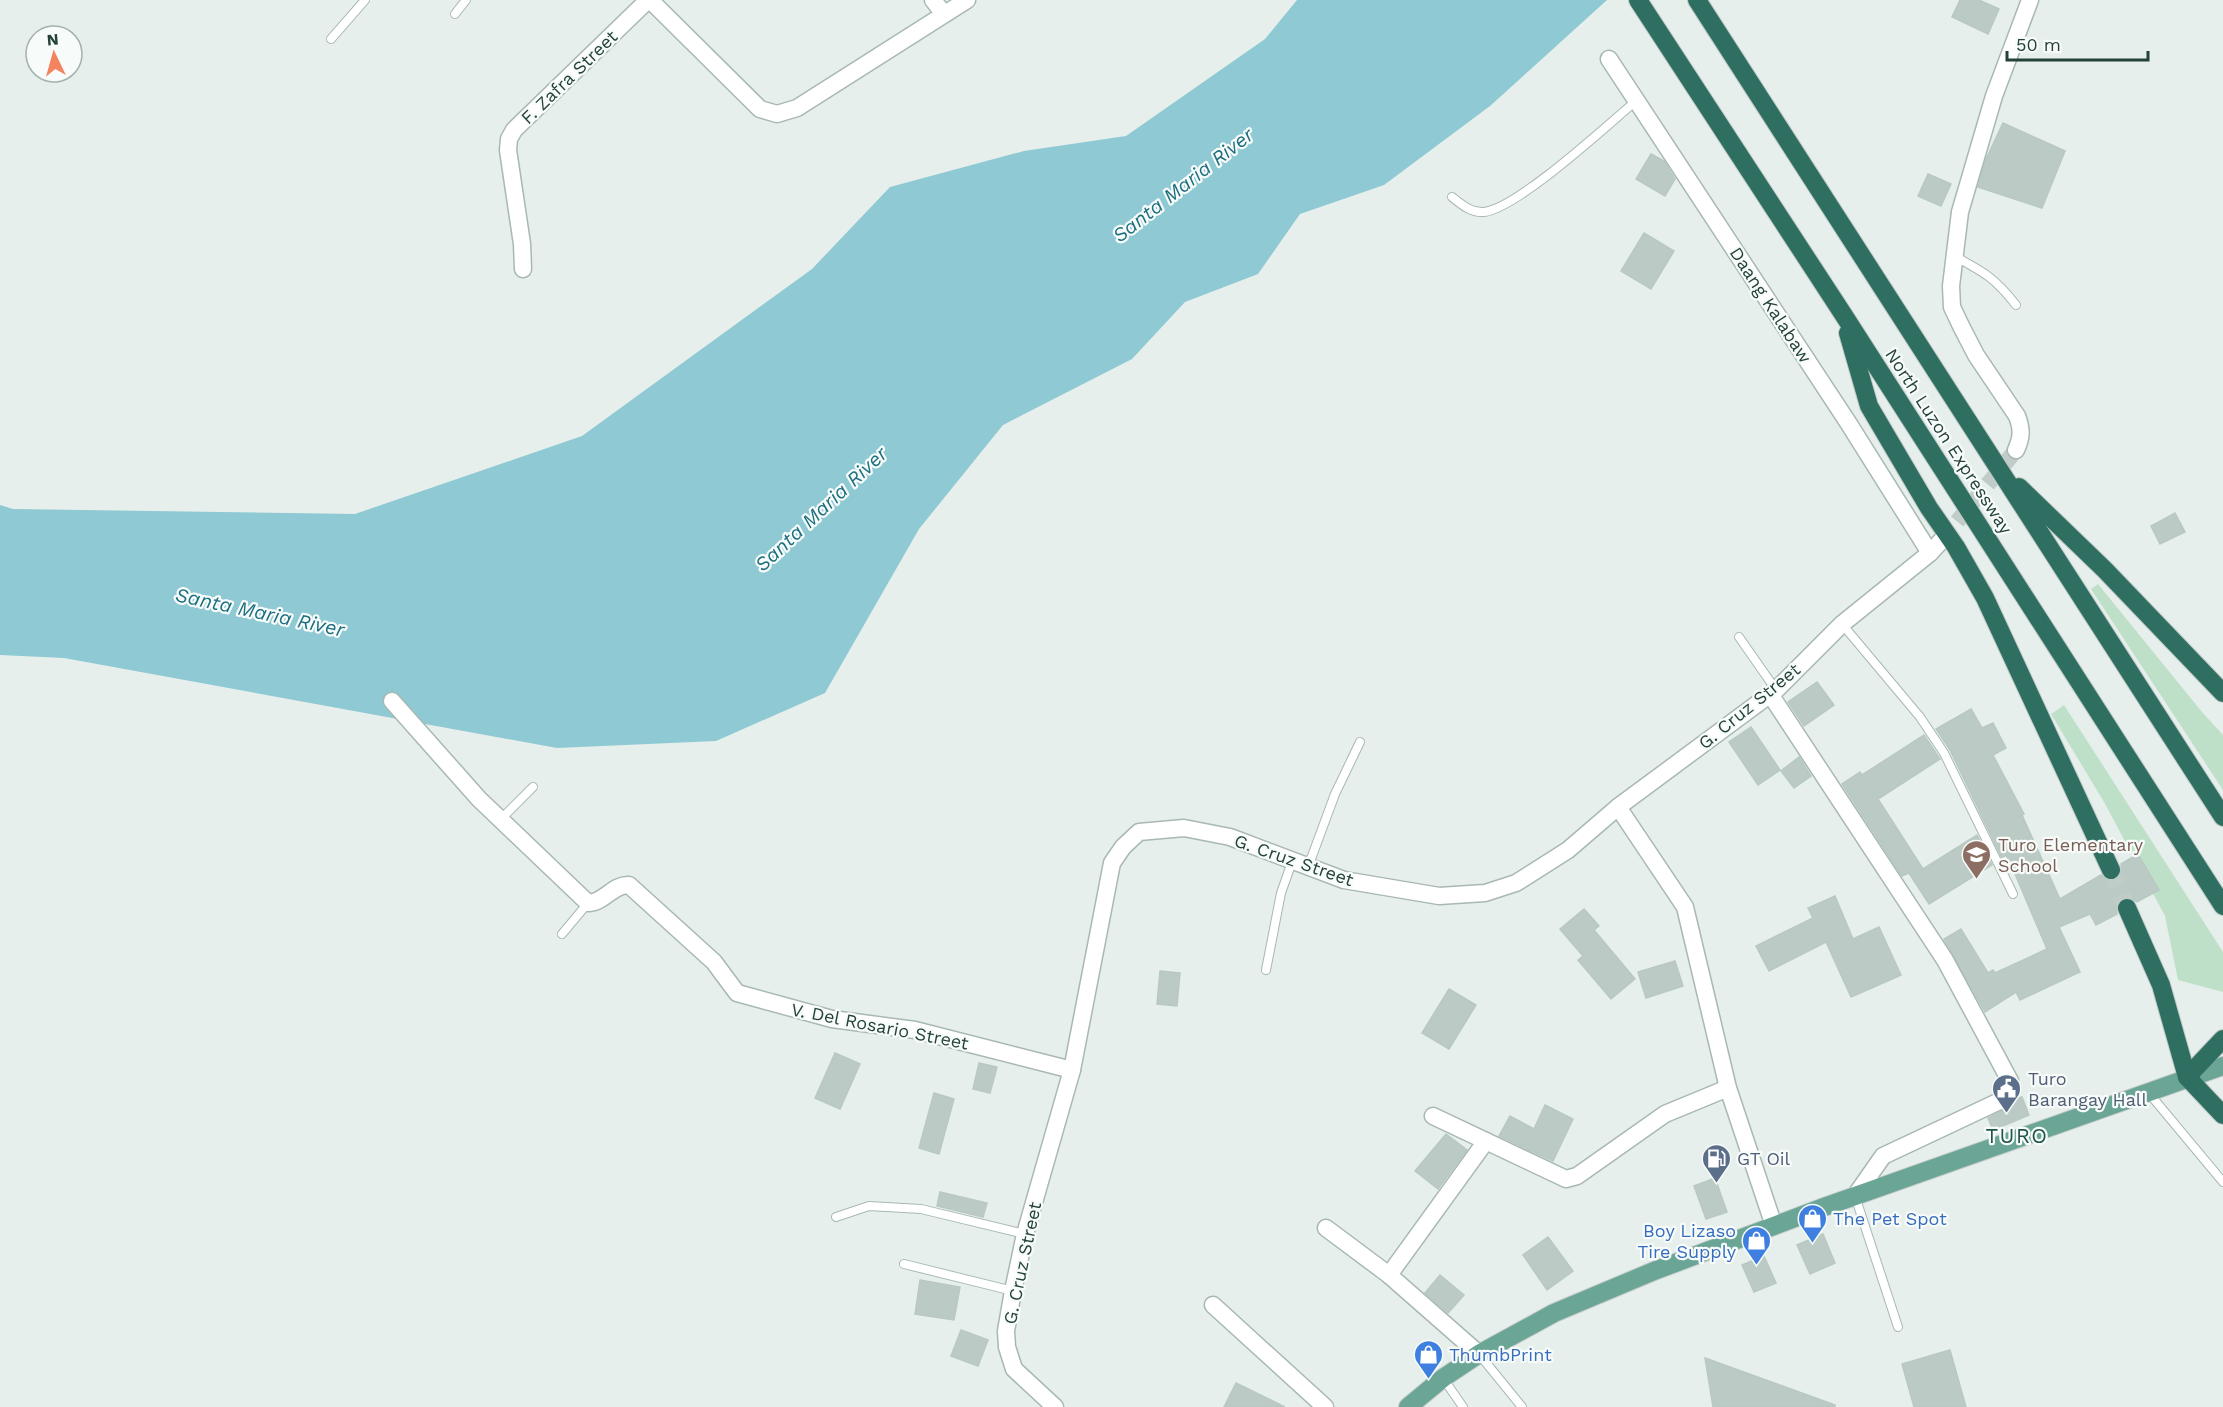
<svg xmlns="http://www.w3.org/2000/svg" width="2223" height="1407" viewBox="0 0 2223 1407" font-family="'Work Sans',sans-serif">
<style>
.green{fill:#bfe0c8}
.water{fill:#8ec9d4}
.building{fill:#bbcac4;stroke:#b8c9c2;stroke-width:1.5}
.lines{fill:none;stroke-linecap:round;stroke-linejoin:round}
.street-tunnel{stroke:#bfccc8;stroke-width:16;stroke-dasharray:16 8;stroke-linecap:butt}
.highway-tunnel{stroke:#bfccc8;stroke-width:18;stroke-dasharray:18 9;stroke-linecap:butt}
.lane-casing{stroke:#a8b8b2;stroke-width:10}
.street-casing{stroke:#a8b8b2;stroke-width:19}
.primary-casing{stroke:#c2cac8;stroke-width:20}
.highway-casing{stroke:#c2cac8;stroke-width:20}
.lane{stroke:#fff;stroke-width:8}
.street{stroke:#fff;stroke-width:16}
.primary{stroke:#6aa596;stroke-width:18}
.highway{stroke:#2f6f62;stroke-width:18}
.labels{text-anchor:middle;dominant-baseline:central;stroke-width:4.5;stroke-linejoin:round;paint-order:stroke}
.street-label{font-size:18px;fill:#24423a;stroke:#f7fbf9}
.education-label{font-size:18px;fill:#785e54;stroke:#f7fbf9;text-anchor:start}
.service-label{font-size:18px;fill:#4e5e75;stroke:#f7fbf9;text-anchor:start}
.shop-label{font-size:18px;fill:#366cbe;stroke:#f7fbf9;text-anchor:start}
.water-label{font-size:20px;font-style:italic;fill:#1c6f80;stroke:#f7fbf9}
.quarter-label{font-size:21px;letter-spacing:1.5px;fill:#1f5548;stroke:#f7fbf9}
</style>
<rect width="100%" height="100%" fill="#e6efeb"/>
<g class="green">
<polygon points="2098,584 2202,712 2223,735 2223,790 2091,589"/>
<polygon points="2064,705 2223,952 2223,992 2178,980 2165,916 2104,802 2051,714"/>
</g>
<polygon class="water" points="1297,0 1607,0 1490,106 1384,185 1300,214 1258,274 1185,302 1132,359 1003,425 919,529 825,693 716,741 557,748 64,658 0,655 0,505 13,509 355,514 582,436 812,269 890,187 1024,151 1126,136 1265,39"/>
<g class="building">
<polygon points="1960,0 1979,0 1999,9 1988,34 1952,17"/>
<polygon points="2003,123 2065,151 2042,208 1978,187 1986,159"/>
<polygon points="1651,154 1664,161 1675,179 1665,196 1636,179"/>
<polygon points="1928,174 1951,184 1941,206 1918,196"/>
<polygon points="1644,233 1674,251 1651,289 1621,271"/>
<polygon points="2175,513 2185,532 2160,544 2151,526"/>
<polygon points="1817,682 1834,705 1804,726 1788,702"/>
<polygon points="1971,709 1982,728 1993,723 2006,748 1993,755 2024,814 2022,815 2060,899 2101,875 2109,881 2116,880 2122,872 2121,864 2138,854 2159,890 2137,902 2129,897 2122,898 2116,906 2117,914 2096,925 2090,914 2059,927 2080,972 2020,1000 2016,992 1985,1012 1944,939 1961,929 1988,973 1993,970 1995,973 2047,949 2015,874 2006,855 2002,858 1950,750 1936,729"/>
<polygon points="1751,727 1780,770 1758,785 1729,742"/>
<polygon points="1924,735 1940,759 1878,799 1923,869 1977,835 1992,865 1929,904 1909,873 1902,876 1842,784 1860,772 1862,775"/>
<polygon points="1799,757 1811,776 1794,788 1781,771"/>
<polygon points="1835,896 1853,939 1879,927 1901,975 1851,997 1826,942 1769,971 1756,946 1813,918 1808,908"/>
<polygon points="1584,909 1599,926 1594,930 1635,979 1611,999 1578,960 1583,956 1560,929"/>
<polygon points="1675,961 1683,986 1646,998 1638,972"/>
<polygon points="1160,971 1180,973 1177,1006 1157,1004"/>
<polygon points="1449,989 1476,1005 1449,1049 1422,1033"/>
<polygon points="835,1053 860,1064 840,1109 815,1098"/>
<polygon points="979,1063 997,1067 990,1093 973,1089"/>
<polygon points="934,1093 954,1099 939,1154 919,1148"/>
<polygon points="2022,1097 2029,1115 1993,1130 1988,1118 2008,1108 2016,1099"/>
<polygon points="1545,1105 1573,1119 1553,1161 1499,1136 1510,1116 1534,1129"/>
<polygon points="1446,1134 1467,1150 1438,1189 1415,1171"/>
<polygon points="1715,1178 1727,1212 1706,1219 1694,1186"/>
<polygon points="940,1192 987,1203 983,1217 937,1206"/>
<polygon points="1823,1234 1835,1263 1810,1274 1797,1245"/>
<polygon points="1548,1237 1573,1271 1547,1290 1523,1255"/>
<polygon points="1764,1256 1776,1283 1754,1292 1742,1265"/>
<polygon points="1440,1275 1464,1295 1448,1313 1425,1293"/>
<polygon points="920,1280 960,1287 954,1320 915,1314"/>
<polygon points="961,1330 988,1340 978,1366 951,1356"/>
<polygon points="1950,1350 1966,1407 1914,1407 1902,1364"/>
<polygon points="1705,1358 1835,1405 1835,1407 1713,1407"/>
<polygon points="1236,1383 1285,1407 1224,1407"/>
</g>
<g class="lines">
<polyline class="street-tunnel" points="1942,540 2016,450"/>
<polyline class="highway-tunnel" points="2111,870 2127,908"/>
<defs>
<g id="lane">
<polyline points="455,14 466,0"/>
<polyline points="331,39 365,0"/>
<path d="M1452 197C1462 205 1471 213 1484 212 1518 208 1606 126 1636 101"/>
<path d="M1954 256C1984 272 1995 278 2016 305"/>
<polyline points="1842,624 1920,717 1944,753 2013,894"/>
<polyline points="1739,637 1776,690"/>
<polyline points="501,819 533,787"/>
<polyline points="1308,867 1335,794 1360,742"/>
<polyline points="562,934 588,903"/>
<polyline points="1266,970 1281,893 1292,862"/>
<polyline points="2148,1092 2223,1182"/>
<polyline points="1855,1196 1898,1327"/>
<polyline points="836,1217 869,1206 921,1209 1025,1234"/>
<polyline points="904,1264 1013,1291"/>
<polyline points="1479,1354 1522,1407"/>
<polyline points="1443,1378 1463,1407"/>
</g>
<g id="street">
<polyline points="650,0 760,109 777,114 797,108 967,0"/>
<polyline points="933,0 944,14"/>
<polyline points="1609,59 1849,424 1930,553"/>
<polyline points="523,269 522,244 508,150 509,139 514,130 648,0"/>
<path d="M2016 450C2022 437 2022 429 2017 416L1976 355 1961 326 1952 307 1951 286 1960 212 1994 96 2030 0"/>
<polyline points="1770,694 1945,960 2010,1081 2010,1089 2004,1099 1883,1156 1855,1196"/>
<path d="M392 701 479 799 588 903C604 903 613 884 629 885L714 962 737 993 832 1019 915 1030 1072 1070"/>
<polyline points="1618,807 1685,907 1728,1088 1774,1226"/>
<polyline points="1433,1116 1566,1179 1577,1176 1665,1114 1728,1088"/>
<polyline points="1326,1228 1389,1275 1479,1354"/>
<polyline points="1389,1275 1486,1141"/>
<polyline points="1213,1305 1325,1407"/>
<polyline points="1055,1407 1014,1369 1007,1347 1006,1331 1013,1291 1025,1234 1072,1070 1112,863 1123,847 1139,832 1184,828 1230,837 1344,880 1439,896 1485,893 1516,883 1568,850 1618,807 1776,690 1842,624 1930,553 1942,540"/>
</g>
<polyline id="primary" points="1408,1407 1443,1378 1479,1354 1554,1313 1654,1271 1824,1207 2223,1066"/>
<g id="highway">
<polyline points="1638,0 1843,314 2223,906"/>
<polyline points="1697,0 2223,817"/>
<polyline points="1848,333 1869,406 1929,508 1956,547 1985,598 2111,870"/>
<polyline points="2019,487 2105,570 2223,693"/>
<polyline points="2127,908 2161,985 2187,1077 2223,1115"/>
<polyline points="2187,1077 2223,1039"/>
</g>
</defs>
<use href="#lane" class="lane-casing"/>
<use href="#street" class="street-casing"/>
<use href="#primary" class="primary-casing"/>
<use href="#highway" class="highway-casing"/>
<use href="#lane" class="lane"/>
<use href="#street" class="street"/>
<use href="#primary" class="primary"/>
<use href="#highway" class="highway"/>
</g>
<defs>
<symbol id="school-pin" viewBox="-11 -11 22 30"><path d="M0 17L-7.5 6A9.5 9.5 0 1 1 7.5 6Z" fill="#8d6e63" stroke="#f7fbf9"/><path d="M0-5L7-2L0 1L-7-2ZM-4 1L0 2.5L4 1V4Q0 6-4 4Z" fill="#fff"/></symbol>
<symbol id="civic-pin" viewBox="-11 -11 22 30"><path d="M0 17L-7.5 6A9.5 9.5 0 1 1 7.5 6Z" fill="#5c6f8a" stroke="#f7fbf9"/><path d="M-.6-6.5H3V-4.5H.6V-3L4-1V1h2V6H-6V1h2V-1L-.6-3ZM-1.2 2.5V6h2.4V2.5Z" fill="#fff"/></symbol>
<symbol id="fuel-pin" viewBox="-11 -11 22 30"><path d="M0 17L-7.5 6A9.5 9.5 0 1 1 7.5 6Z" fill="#5c6f8a" stroke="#f7fbf9"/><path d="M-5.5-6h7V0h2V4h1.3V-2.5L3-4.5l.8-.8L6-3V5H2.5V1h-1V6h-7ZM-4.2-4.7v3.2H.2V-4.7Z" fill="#fff"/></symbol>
<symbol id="shop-pin" viewBox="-11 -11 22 30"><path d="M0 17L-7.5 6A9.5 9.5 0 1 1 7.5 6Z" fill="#3f7fe0" stroke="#f7fbf9"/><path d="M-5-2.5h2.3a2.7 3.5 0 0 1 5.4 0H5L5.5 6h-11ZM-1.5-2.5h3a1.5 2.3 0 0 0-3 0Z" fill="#fff"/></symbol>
</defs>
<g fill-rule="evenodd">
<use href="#school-pin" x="1960" y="838" width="33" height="45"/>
<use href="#civic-pin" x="1990" y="1072" width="33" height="45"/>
<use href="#fuel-pin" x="1700" y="1142" width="33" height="45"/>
<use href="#shop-pin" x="1796" y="1202" width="33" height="45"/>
<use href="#shop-pin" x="1740" y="1224" width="33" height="45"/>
<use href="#shop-pin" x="1412" y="1338" width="33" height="45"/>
</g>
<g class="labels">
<g class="street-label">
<text transform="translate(569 77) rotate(-44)">F. Zafra Street</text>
<text transform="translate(1771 305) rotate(57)">Daang Kalabaw</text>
<text transform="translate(1949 441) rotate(57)">North Luzon Expressway</text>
<text transform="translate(1749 706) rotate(-39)">G. Cruz Street</text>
<text transform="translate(1294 860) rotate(19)">G. Cruz Street</text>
<text transform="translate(880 1026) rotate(11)">V. Del Rosario Street</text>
<text transform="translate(1022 1263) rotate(-78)">G. Cruz Street</text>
</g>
<g class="education-label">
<text x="1998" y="844">Turo Elementary<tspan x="1998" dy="21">School</tspan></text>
</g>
<g class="service-label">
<text x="2028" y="1078">Turo<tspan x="2028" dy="21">Barangay Hall</tspan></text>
<text x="1737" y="1158">GT Oil</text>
</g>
<g class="shop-label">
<text x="1833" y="1218">The Pet Spot</text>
<text x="1736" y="1230" text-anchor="end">Boy Lizaso<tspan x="1736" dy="21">Tire Supply</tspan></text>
<text x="1449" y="1354">ThumbPrint</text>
</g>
<g class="water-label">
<text transform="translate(1183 185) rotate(-38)">Santa Maria River</text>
<text transform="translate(821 509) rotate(-43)">Santa Maria River</text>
<text transform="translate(260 612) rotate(12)">Santa Maria River</text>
</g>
<g class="quarter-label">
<text x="2017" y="1135">TURO</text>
</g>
</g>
<g transform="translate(54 54) rotate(355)"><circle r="28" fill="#f7fbf9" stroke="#a3b1ad" stroke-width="1.5"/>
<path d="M0-4.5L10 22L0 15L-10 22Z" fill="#f4845f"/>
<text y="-9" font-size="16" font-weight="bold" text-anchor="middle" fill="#24423a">N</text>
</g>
<path d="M2007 51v9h141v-9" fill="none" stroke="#24423a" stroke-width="3"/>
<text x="2016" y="51" font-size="18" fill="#24423a" stroke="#f7fbf9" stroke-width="4.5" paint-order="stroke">50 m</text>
</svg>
